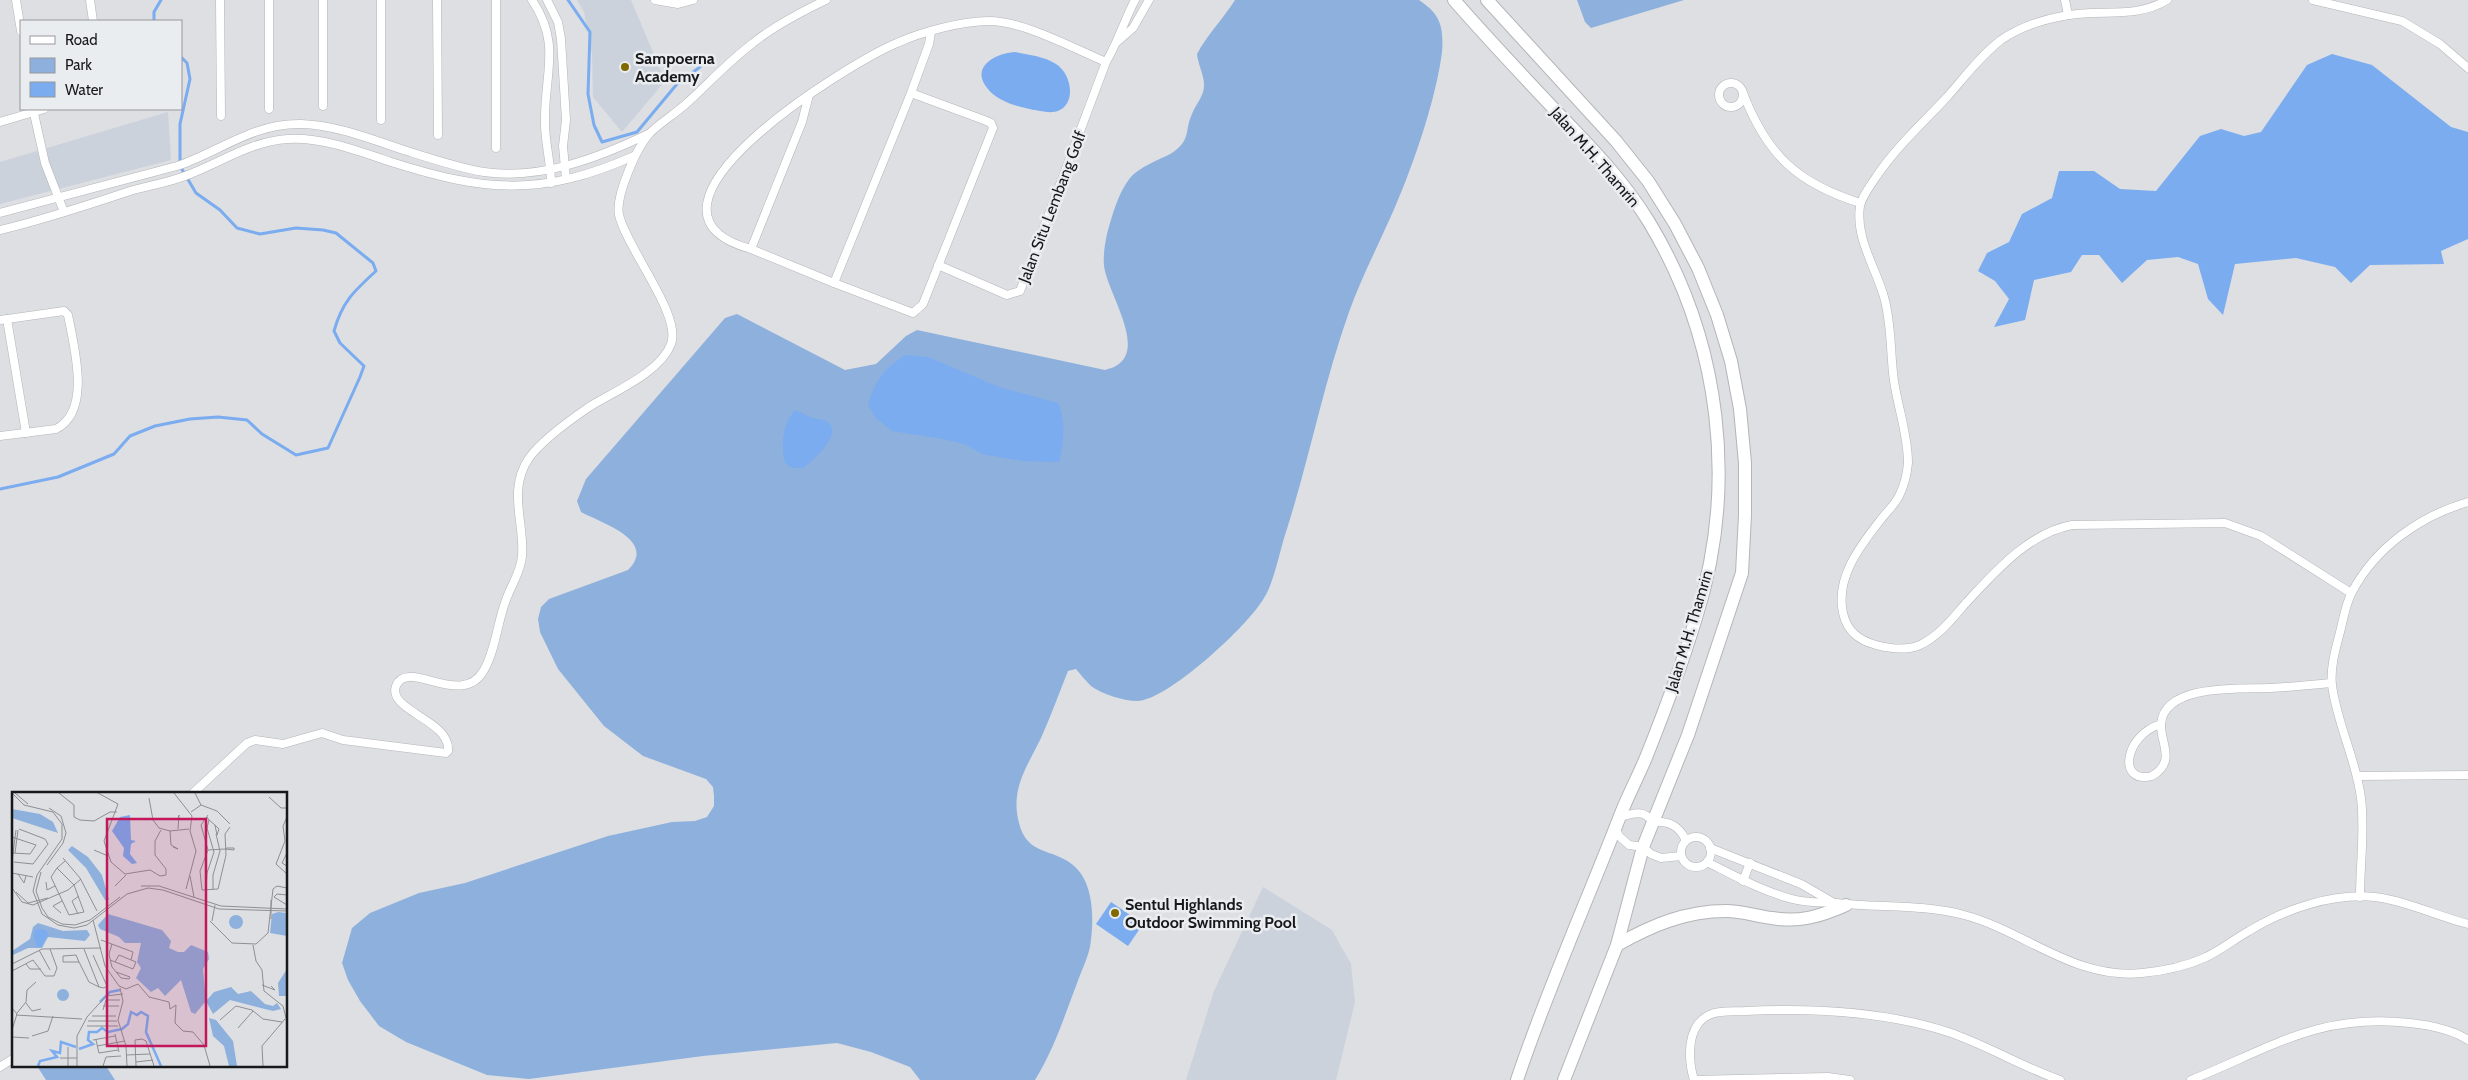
<svg xmlns="http://www.w3.org/2000/svg" width="2468" height="1080" viewBox="0 0 2468 1080" font-family="Cabin,sans-serif">
<style>
.built{fill:#cbd2dc}
.green{fill:#8eb0dd}
.water{fill:#7aacef}
.lines{fill:none;stroke-linecap:round;stroke-linejoin:round}
.stream{stroke:#7aacef;stroke-width:3}
.minor-casing{stroke:#b3b5b8;stroke-width:9}
.primary-casing{stroke:#b3b5b8;stroke-width:14}
.minor{stroke:#fff;stroke-width:8}
.primary{stroke:#fff;stroke-width:12}
.poi-dot{fill:#816900;stroke:#eaedf0;stroke-width:2}
.labels{text-anchor:middle;dominant-baseline:central;stroke-width:5;stroke-linejoin:round;paint-order:stroke}
.poi-label{font-size:16px;font-weight:bold;fill:#171819;stroke:#eaedf0;text-anchor:start}
.street-label{font-size:16px;fill:#171819;stroke:#eaedf0}
.inset-river{fill:none;stroke:#7aacef;stroke-width:2.5}
.inset-road{fill:none;stroke:#8e8f92;stroke-width:1}
.view{fill:#c2185b;fill-opacity:0.15;stroke:#c2185b;stroke-width:2.5}
.inset-edge{fill:none;stroke:#171819;stroke-width:2.5}
</style>
<rect width="100%" height="100%" fill="#dddfe3"/>
<g class="built">
<polygon points="577,0 631,0 665,81 622,132 593,97 592,53 584,12"/>
<polygon points="168,112 171,160 0,204 0,162"/>
<polygon points="1263,887 1332,930 1351,964 1355,1002 1336,1080 1186,1080 1214,991"/>
</g>
<g class="green">
<path d="M1235 0H1419C1440 14 1444 26 1442 52 1436 99 1414 163 1395 207 1380 242 1362 276 1349 312 1323 385 1309 461 1285 535 1279 554 1274 582 1264 598 1249 625 1167 701 1137 701 1123 701 1102 694 1091 686 1086 681 1081 675 1076 669L1068 671C1059 693 1051 716 1041 738 1027 767 1010 789 1019 823 1027 856 1053 848 1073 865 1095 883 1094 922 1090 947 1087 960 1080 974 1076 986 1063 1020 1054 1049 1035 1080H920L910 1067 871 1052 837 1043 703 1056 529 1079 487 1075 406 1042 379 1026 360 1001 348 980 342 963 352 928 370 913 419 893 465 883 608 836 672 822 695 821 707 817 714 806V796L713 787 706 779 643 756 604 726 558 669 540 632 538 619 541 607 549 599 628 570C658 540 601 523 581 512L577 501 586 479 725 318 737 314 845 370 876 364 906 336 917 330 1105 370C1156 359 1106 293 1104 265 1103 256 1105 243 1107 234 1112 216 1118 193 1130 178 1139 167 1159 160 1172 153 1192 139 1184 131 1192 114 1196 103 1205 96 1204 83 1203 73 1198 64 1197 54 1207 35 1223 19 1235 0Z"/>
<polygon points="1577,0 1684,0 1591,28 1585,22"/>
<polygon points="37,1066 106,1066 115,1080 46,1080"/>
</g>
<g class="water">
<path d="M1015 52C1029 55 1044 56 1056 64 1075 76 1077 115 1047 112 1030 110 999 104 988 89 969 67 996 53 1015 52Z"/>
<polygon points="2332,54 2372,65 2451,127 2468,132 2468,239 2441,251 2444,264 2370,265 2351,283 2335,267 2296,258 2235,264 2223,315 2208,299 2198,264 2178,257 2147,260 2122,283 2099,255 2082,255 2071,272 2034,280 2025,320 1994,327 2009,299 1995,281 1978,271 1987,253 2009,242 2022,214 2052,198 2059,171 2094,171 2120,189 2156,191 2200,136 2221,129 2244,136 2261,132 2307,65"/>
<path d="M905 355 928 357 999 387 1058 403C1066 423 1064 442 1059 462L1023 461 982 454 964 444 943 439 892 431 876 418 868 405C875 380 884 369 905 355Z"/>
<path d="M795 410C801 412 805 415 810 417 815 419 821 419 826 421 846 432 813 461 803 468H793L785 463C781 444 782 425 795 410Z"/>
<polygon points="1111,902 1143,924 1128,946 1096,924"/>
</g>
<g class="lines">
<g class="stream">
<polyline points="568,0 590,32 588,94 594,125 602,142 637,132 677,84 700,67"/>
<polyline points="154,21 154,12 161,0"/>
<path d="M0 489 58 477 114 454 130 436 155 426 190 419 218 417 247 420 262 434 296 455 328 448 360 377 364 366 340 343 334 331C342 302 354 291 376 271L373 263 336 233 323 230 296 228 260 234 237 228 220 210 196 193 180 166V124L190 79 187 63 181 57"/>
</g>
<defs>
<g id="minor">
<polyline points="16,0 21,31"/>
<polyline points="90,0 93,21"/>
<polyline points="220,0 221,116"/>
<polyline points="323,0 323,106"/>
<polyline points="437,0 438,135"/>
<polyline points="496,0 496,148"/>
<path d="M532 0C561 43 545 72 545 118 544 140 551 162 551 183"/>
<polyline points="547,0 558,22 561,39 566,120 563,146 566,179"/>
<polyline points="655,0 678,4 693,0"/>
<polyline points="2065,0 2068,15"/>
<path d="M2167 0C2134 20 2099 8 2063 16 2041 20 2020 27 2001 40 1980 56 1964 78 1947 97 1923 123 1896 147 1876 177 1871 185 1862 196 1860 206 1855 238 1876 268 1884 297 1892 325 1890 353 1894 381 1898 408 1908 435 1908 463 1907 475 1904 486 1899 496 1895 504 1888 511 1882 518 1861 545 1835 577 1843 613 1847 631 1858 640 1876 645 1891 649 1906 651 1920 645 1939 636 1952 619 1965 604 1994 573 2028 533 2072 525L2225 523 2261 536 2351 593"/>
<polyline points="2313,0 2402,21 2440,44 2468,68"/>
<polyline points="1118,41 1133,28 1149,0"/>
<circle cx="1731" cy="95" r="12"/>
<polyline points="911,93 984,120 991,123 993,128 923,304 913,313 834,283 911,93 929,44 931,32"/>
<path d="M1743 93C1767 155 1797 183 1860 203"/>
<path d="M809 95 802 122 751 249C609 210 849 63 897 43 921 32 962 21 989 21 1023 21 1073 48 1106 62"/>
<polyline points="33,109 45,163 64,212"/>
<polyline points="269,109 269,0"/>
<polyline points="381,120 381,0"/>
<polyline points="0,122 44,109"/>
<path d="M0 213 177 166C219 152 253 123 301 124 337 125 373 140 407 151 432 159 459 168 484 172 541 180 598 158 648 134"/>
<path d="M0 230C43 220 85 206 127 192 146 186 167 183 185 176 220 163 251 141 288 139 322 137 359 151 391 162 486 192 541 197 634 156"/>
<polyline points="751,249 834,283"/>
<path d="M938 265 1007 295 1020 291 1106 62C1118 42 1124 21 1135 0"/>
<polyline points="7,319 26,433"/>
<path d="M0 320 64 311 68 315C74 347 92 411 56 429L0 436"/>
<path d="M2161 724C2124 735 2117 785 2152 776 2177 761 2160 743 2161 724 2164 683 2243 689 2270 688 2291 687 2311 685 2331 683"/>
<polyline points="2357,776 2468,775"/>
<path d="M192 794 247 743 255 740 283 744 322 733 343 740 446 753 448 751C451 720 387 711 396 686 407 657 462 710 484 670 496 649 497 623 506 600 511 585 521 572 522 556 525 524 507 490 529 458 542 440 570 420 589 407 613 392 661 372 671 344 682 315 627 249 619 215 615 196 637 147 650 133 661 122 675 114 687 103 709 83 729 61 753 43 774 26 801 12 826 0"/>
<path d="M1620 817C1633 813 1644 809 1653 822 1669 821 1678 825 1686 840"/>
<polyline points="1616,829 1619,836 1629,845 1643,847 1651,854 1661,858 1681,856"/>
<circle cx="1696" cy="852" r="15"/>
<polyline points="1710,848 1801,884 1834,903"/>
<path d="M1707 862C1735 876 1762 891 1792 899 1806 903 1821 902 1836 903 1878 908 1923 904 1964 915 2025 931 2074 980 2142 973 2163 971 2184 967 2204 958 2220 951 2233 940 2249 931 2285 909 2332 893 2375 897 2407 901 2437 916 2468 924"/>
<polyline points="1743,881 1750,863"/>
<path d="M2360 897C2360 864 2365 831 2361 798 2356 759 2337 724 2332 685 2330 670 2335 650 2339 636 2343 622 2345 605 2352 592 2376 547 2420 516 2468 502"/>
<polyline points="0,1067 14,1058"/>
<path d="M1850 1080 1828 1077 1694 1080C1688 1060 1686 1026 1709 1015 1719 1010 1735 1012 1746 1011 1813 1008 1884 1011 1948 1032 1987 1045 2022 1067 2060 1080"/>
<path d="M2191 1080C2271 1048 2318 1013 2410 1023 2428 1025 2453 1030 2468 1040"/>
</g>
<g id="primary">
<path d="M1454 0C1487 38 1522 75 1556 111 1590 146 1624 181 1649 222 1721 341 1738 486 1696 618 1682 664 1665 710 1647 755 1639 775 1628 795 1620 816 1586 904 1547 990 1517 1080"/>
<polyline points="1487,0 1616,141 1648,181 1675,224 1698,268 1717,315 1731,361 1740,409 1745,463 1745,515 1742,573 1688,735 1643,847 1617,945 1564,1080"/>
<path d="M1617 945C1652 925 1686 911 1726 911 1742 911 1756 916 1772 918 1799 923 1821 916 1846 905"/>
</g>
</defs>
<use href="#minor" class="minor-casing"/>
<use href="#primary" class="primary-casing"/>
<use href="#minor" class="minor"/>
<use href="#primary" class="primary"/>
</g>
<g class="poi-dot">
<circle cx="625" cy="67" r="5"/>
<circle cx="1115" cy="913" r="5"/>
</g>
<g class="labels">
<g class="poi-label">
<text x="635" y="58">Sampoerna<tspan x="635" dy="18">Academy</tspan></text>
<text x="1125" y="904">Sentul Highlands<tspan x="1125" dy="18">Outdoor Swimming Pool</tspan></text>
</g>
<g class="street-label">
<text transform="translate(1595 157) rotate(49)">Jalan M.H. Thamrin</text>
<text transform="translate(1052 207) rotate(-69)">Jalan Situ Lembang Golf</text>
<text transform="translate(1689 631) rotate(-73)">Jalan M.H. Thamrin</text>
</g>
</g>
<g transform="translate(12 792)">
<rect width="275" height="275" fill="#dddfe3"/>
<path d="M0 17 28 22 41 30 46 41 0 26ZM60 54 76 65 90 83 97 108H93L74 76 56 58ZM266 120 275 121V144L258 141 260 122ZM96 122 150 138 159 149 157 156 166 160H172L179 153 196 160 197 167 191 177 194 209 202 200 219 195 226 202 239 199 253 212 261 214 265 211 269 217 261 219 218 208 201 222 194 209 183 222 179 220 169 188 153 204 146 196 139 200 124 186 129 176 125 170 129 151H113L107 145 88 137 86 133ZM217 130a7 7 0 1 1 14 0a7 7 0 1 1-14 0ZM26 131 51 139 75 138 78 143 73 149 36 145 30 156H16L1 163 0 159 18 147 21 135ZM275 177V204H267L266 191ZM45 203a6 6 0 1 1 12 0a6 6 0 1 1-12 0ZM197 226 204 228 221 249 225 274H217L212 254 201 244Z" fill="#8eb0dd"/>
<path d="M118 23 119 48 124 49 119 52 118 62 125 71 120 72 111 64 112 56 100 39 108 25ZM29 137 35 139 36 143 29 155 25 154 22 144 23 138Z" fill="#7aacef"/>
<path class="inset-river" d="M88 210 98 200 108 198M67 257 81 252 76 248 77 240H85L90 236 96 240 110 237 116 232 119 220 125 223 129 220 136 224 134 240 149 274M26 274 28 269 45 265 40 259 48 261 49 250 64 255"/>
<path class="inset-road" d="M0 1 12 13 41 20 50 32V47L25 83 21 99 30 122 46 133 62 136 75 133 115 102 136 96 151 98 207 117 275 119M3 1 16 12M47 1 62 13V25L68 28 82 29 98 20H105M86 1 106 12 92 49 99 70 113 82 138 78 148 84 154 83V77L143 63V49L149 38M162 1 180 24 178 39 184 59 174 97M257 5 269 16H275M137 6 141 28 147 36 158 39 177 37M189 13 205 19 218 32M179 20 189 13 183 1M196 23 189 33 196 58 188 79 190 98 206 97 214 63 213 42 218 35M195 25 197 28 203 33 207 37 205 43 203 33M275 25 271 34 273 49 264 72 275 82M166 27 167 23 166 37M158 39 159 53 166 57 161 55M0 45 24 53 18 62 0 61M222 56V58L213 57 215 56ZM82 58 96 64M196 58 213 57M3 61 6 38M275 61 270 71 275 74M51 66 68 86 85 119M0 69 4 38M2 70 21 72 36 52 33 47 7 37M35 73 51 51 54 41 49 24 37 16M45 76 62 93 72 120 57 123 39 85 45 76 53 69M29 80 24 99 30 116 36 125 50 132 63 133 78 128 108 105M0 81 21 85M6 82 12 91 14 84M178 84 182 105M34 90 35 98 43 94M103 94 114 83M129 94H147L209 114 275 117M0 96 10 110 21 113 56 98 69 87M194 98 195 81 202 60 195 36 197 28M201 98V83L208 59 204 42M4 100 16 111 36 106M275 103 265 102 262 105 275 113M49 121 41 114 50 109M66 122 60 109 67 104M259 127V108M81 128 93 174 107 194 114 197 126 192 137 205 157 210 158 217 164 213M198 129 220 151 244 152 256 141 261 97 265 94 275 96M200 129 203 113M89 148 121 160 119 168M100 152 97 162 99 171 100 175 105 181 109 186 117 187 118 185 104 180M241 153 244 169 250 178 252 199 271 214 275 230M72 157 87 195 92 196 95 194 81 163M27 158 38 178M64 163 67 170H51V164ZM98 168 121 177 124 170 107 163 103 170M67 170 77 190 87 195M0 172 30 157 89 156M14 172 18 177H29M0 179 21 168 33 184H42L45 176 38 157M250 193 263 198 259 194M108 196 111 209 106 228 114 254 115 274M14 211 20 219 29 217M164 213 163 231 171 239 181 240 192 253 198 274M91 214H107M0 216 5 222 0 238M91 218 94 208H108M5 221 14 210 15 198 24 190M4 223 70 227M80 224H104M208 228 224 214 240 218 251 227 270 230M76 229H105M75 234H106M226 236 241 219M103 242 107 260M20 244 36 239 41 224M0 245 17 246M81 248 103 244M84 248 87 261 106 258M85 254 113 249M56 255V274M114 263 138 262M48 266H65M124 270 141 268M65 274V244L75 225 94 204 111 202M91 274 94 265 109 264M124 274 123 248 130 247 134 249 142 274M251 274 250 254 273 227"/>
<path class="view" d="M95 27H194V254H95Z"/>
<rect width="275" height="275" class="inset-edge"/>
</g>
<rect x="20" y="20" width="162" height="90" fill="#eaedf0" stroke="#96989a"/>
<rect x="30" y="36" width="25" height="8" fill="#ffffff" stroke="#96989a"/>
<text x="65" y="45" font-size="15" fill="#171819">Road</text>
<rect x="30" y="58" width="25" height="15" fill="#8eb0dd" stroke="#96989a"/>
<text x="65" y="70" font-size="15" fill="#171819">Park</text>
<rect x="30" y="82" width="25" height="15" fill="#7aacef" stroke="#96989a"/>
<text x="65" y="95" font-size="15" fill="#171819">Water</text>
</svg>
